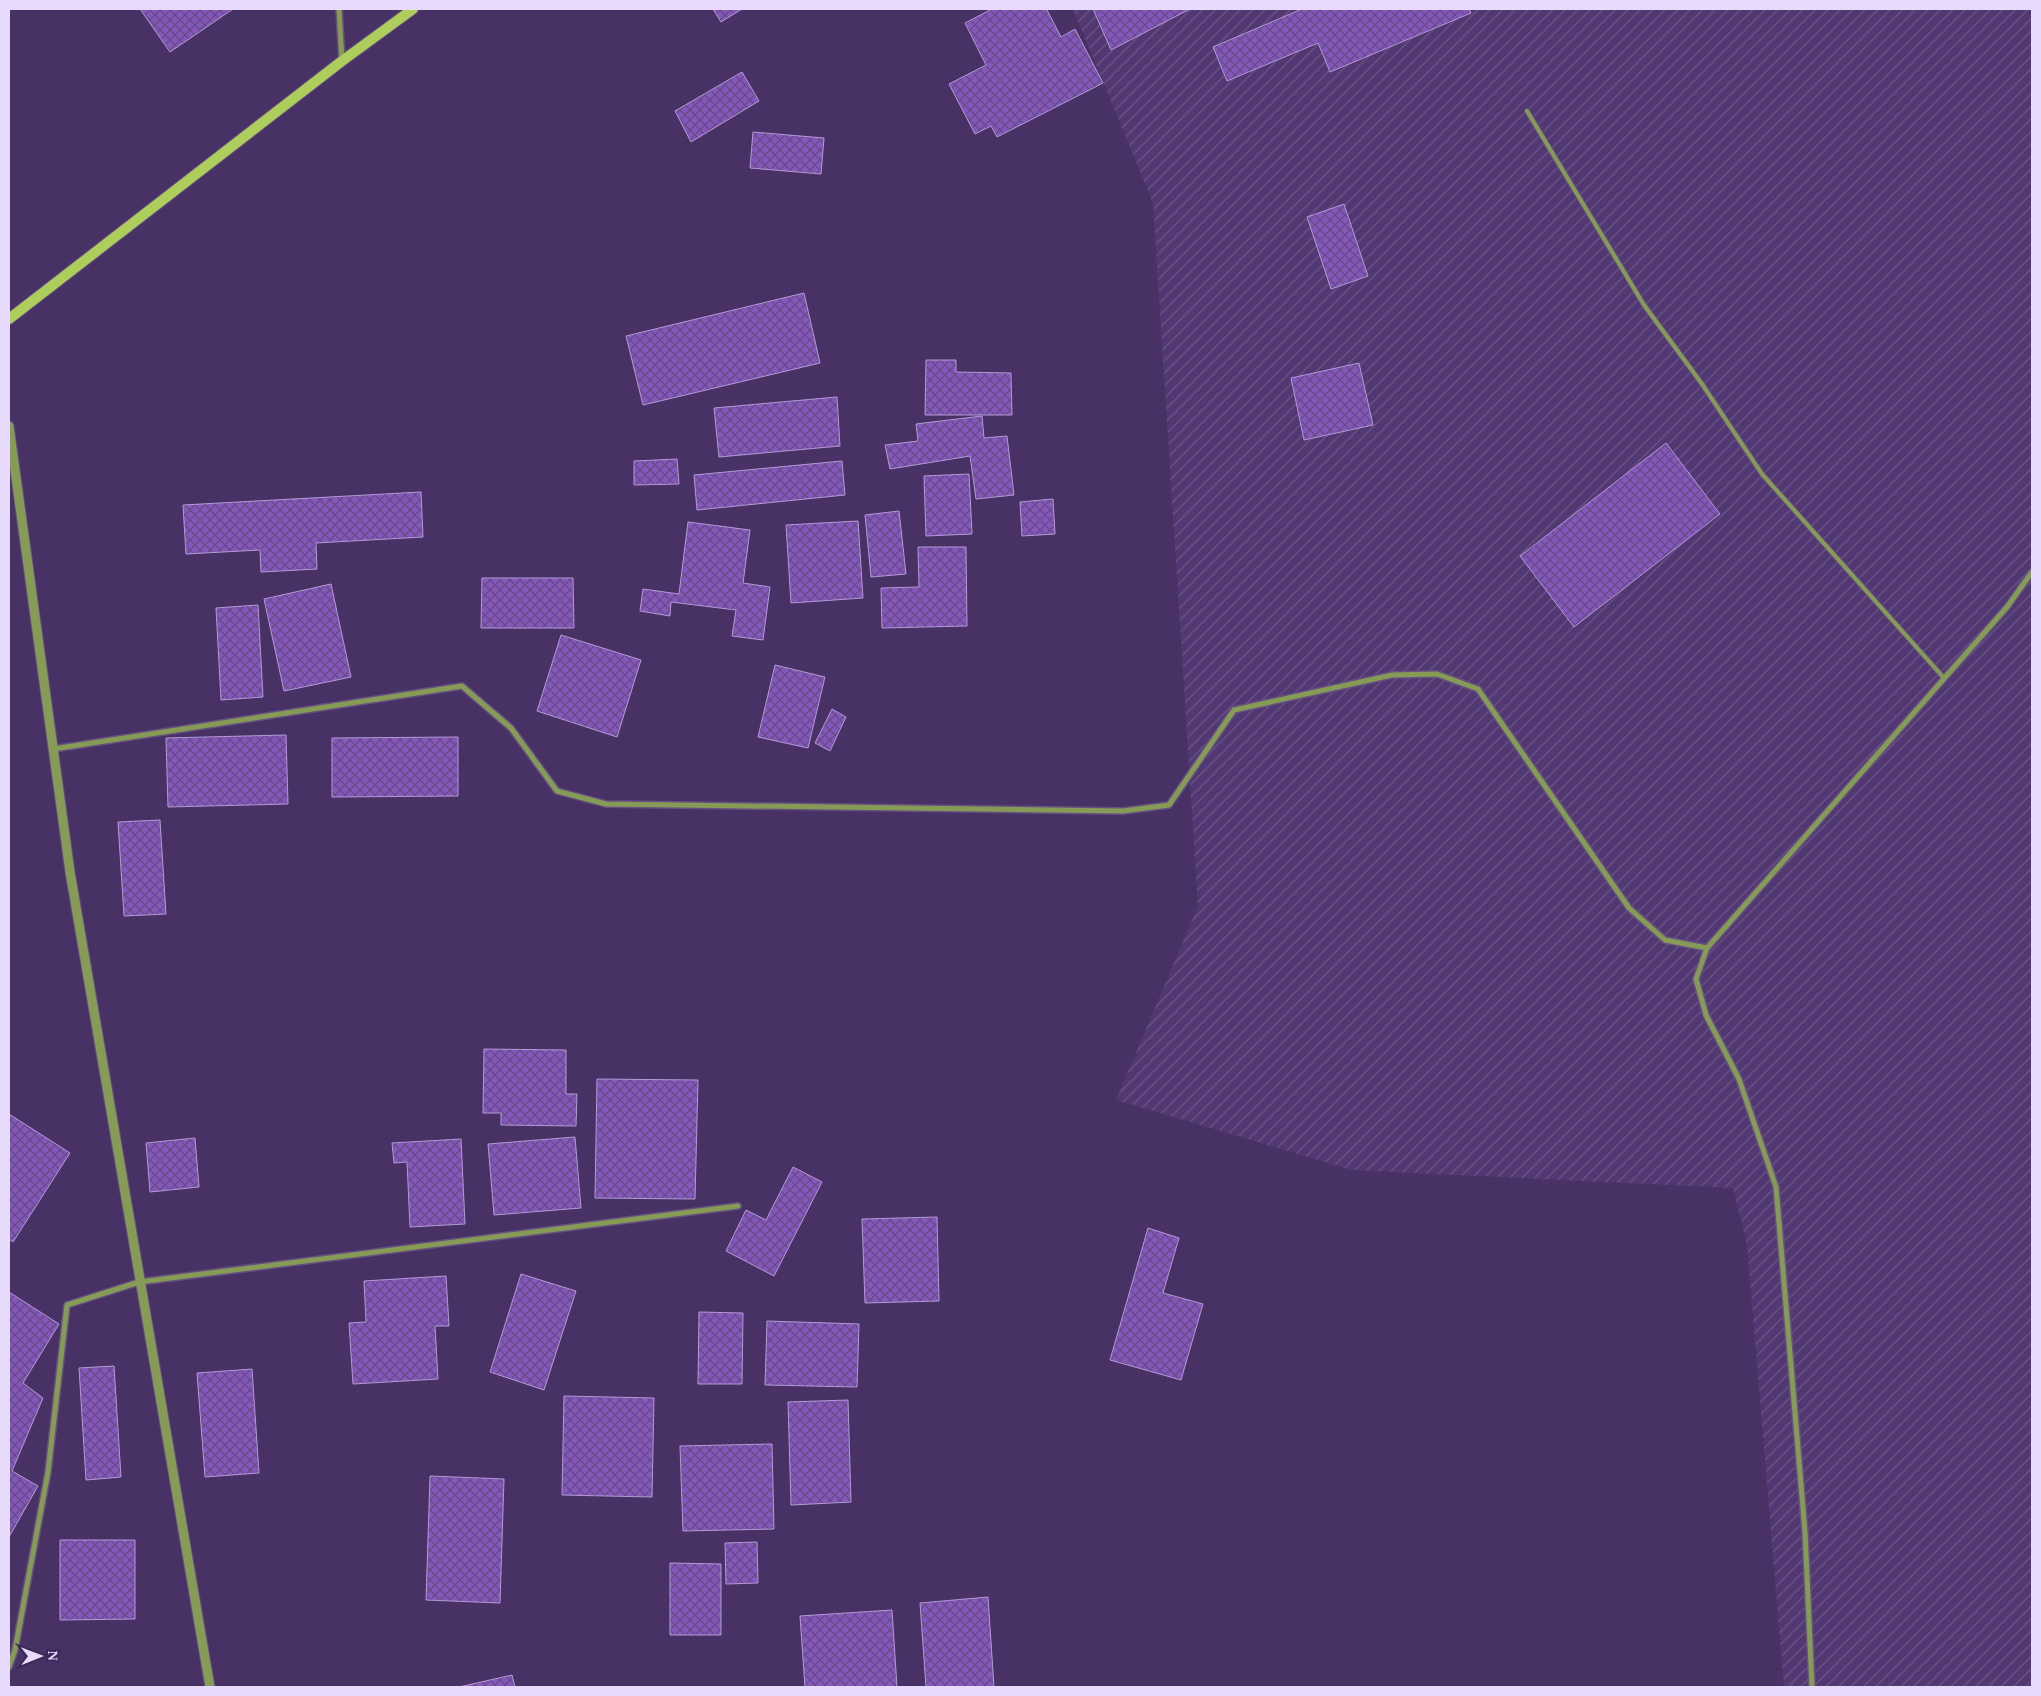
<svg xmlns="http://www.w3.org/2000/svg" width="2041" height="1696" viewBox="0 0 2041 1696" font-family="'Times New Roman',serif">
<style>
.industrial{fill:url(#industrial-furrows)}
.building{fill:url(#building-cross-hatch);stroke:#b39ad6}
.lines{fill:none;stroke-linecap:round;stroke-linejoin:round}
.service-casing{stroke:#655080;stroke-width:6}
.minor-casing{stroke:#655080;stroke-width:8}
.tertiary-casing{stroke:#655080;stroke-width:11}
.secondary-casing{stroke:#655080;stroke-width:12}
.service{stroke:#869b56;stroke-width:4}
.minor{stroke:#869b56;stroke-width:5}
.tertiary{stroke:#869b56;stroke-width:9}
.secondary{stroke:#adce5b;stroke-width:10}
</style>
<defs>
<pattern id="industrial-furrows" width="10" height="10" patternUnits="userSpaceOnUse" patternTransform="scale(1.25)"><rect width="10" height="10" fill="#523872"/><path d="M-1 1l2-2M0 10L10 0M9 11l2-2" fill="none" stroke="#6b5487"/></pattern>
<pattern id="building-cross-hatch" width="8" height="8" patternUnits="userSpaceOnUse" patternTransform="scale(1.25)"><rect width="8" height="8" fill="#8556bc"/><path d="M0 0l8 8M0 8l8-8" fill="none" stroke="#654c84"/></pattern>
</defs>
<rect width="100%" height="100%" fill="#483265"/>
<polygon class="industrial" points="1073,9 2032,9 2032,1687 1784,1687 1747,1244 1733,1188 1352,1170 1116,1100 1198,906 1153,203"/>
<g class="building">
<polygon points="140,9 233,9 170,52"/>
<polygon points="713,9 742,9 721,22"/>
<polygon points="992,9 1049,9 1047,10 1061,37 1075,29 1103,83 997,137 991,126 975,134 949,84 986,65 965,23"/>
<polygon points="1093,9 1190,9 1111,50"/>
<polygon points="1302,9 1469,9 1471,13 1330,72 1318,43 1227,81 1213,47"/>
<polygon points="742,72 759,101 691,142 675,111"/>
<polygon points="753,132 824,138 821,174 750,168"/>
<polygon points="1344,204 1368,276 1331,289 1307,217"/>
<polygon points="804,293 820,363 643,405 626,336"/>
<polygon points="926,360 956,360 956,372 1011,373 1012,415 925,415"/>
<polygon points="1359,363 1373,425 1304,440 1291,378"/>
<polygon points="837,397 840,446 719,457 714,408"/>
<polygon points="982,416 984,438 1007,436 1014,495 976,499 970,456 890,469 885,445 918,441 916,424"/>
<polygon points="1666,443 1720,514 1574,627 1520,556"/>
<polygon points="677,459 679,484 634,485 634,461"/>
<polygon points="842,461 845,495 697,510 694,475"/>
<polygon points="969,474 972,534 926,536 924,476"/>
<polygon points="421,492 423,537 316,543 317,569 261,572 260,550 186,554 183,505"/>
<polygon points="1053,499 1055,534 1022,536 1020,502"/>
<polygon points="899,511 906,574 871,577 865,515"/>
<polygon points="858,521 863,598 791,603 786,525"/>
<polygon points="688,522 750,530 743,583 770,587 763,640 732,636 736,610 671,602 670,616 640,611 643,589 679,594"/>
<polygon points="918,547 966,547 967,626 882,628 881,588 919,587"/>
<polygon points="482,578 573,578 574,628 481,628"/>
<polygon points="331,584 351,677 284,691 264,599"/>
<polygon points="258,605 263,697 221,700 216,608"/>
<polygon points="561,635 641,660 617,737 537,711"/>
<polygon points="775,665 825,677 808,748 758,737"/>
<polygon points="832,709 846,717 830,751 815,743"/>
<polygon points="286,735 288,804 168,807 166,738"/>
<polygon points="458,737 458,796 332,797 332,738"/>
<polygon points="160,820 166,914 124,916 118,822"/>
<polygon points="484,1049 566,1050 566,1094 577,1094 576,1126 501,1125 501,1113 483,1113"/>
<polygon points="597,1079 698,1080 695,1199 595,1198"/>
<polygon points="9,1114 70,1153 13,1242 9,1239"/>
<polygon points="575,1137 581,1208 494,1215 488,1144"/>
<polygon points="195,1138 199,1187 150,1192 146,1143"/>
<polygon points="461,1139 465,1224 410,1227 407,1162 394,1163 392,1143"/>
<polygon points="793,1167 822,1182 774,1276 726,1251 746,1210 766,1220"/>
<polygon points="937,1217 939,1301 865,1303 862,1219"/>
<polygon points="1148,1228 1179,1238 1163,1293 1203,1304 1181,1380 1110,1360"/>
<polygon points="521,1274 576,1291 544,1390 490,1372"/>
<polygon points="446,1276 449,1326 435,1326 438,1379 353,1384 349,1323 366,1322 364,1281"/>
<polygon points="9,1292 59,1324 23,1383 43,1398 12,1471 38,1486 9,1537"/>
<polygon points="699,1312 743,1313 742,1384 698,1384"/>
<polygon points="767,1321 859,1324 857,1387 765,1385"/>
<polygon points="114,1366 121,1477 86,1480 79,1368"/>
<polygon points="252,1369 259,1473 205,1477 197,1373"/>
<polygon points="564,1396 654,1398 652,1497 562,1495"/>
<polygon points="848,1400 851,1502 791,1505 788,1402"/>
<polygon points="772,1444 774,1529 683,1531 680,1446"/>
<polygon points="430,1476 504,1479 500,1603 426,1600"/>
<polygon points="60,1540 135,1540 135,1619 60,1620"/>
<polygon points="757,1542 758,1583 726,1584 725,1543"/>
<polygon points="670,1563 721,1564 721,1635 670,1635"/>
<polygon points="988,1597 994,1687 926,1687 920,1603"/>
<polygon points="892,1610 897,1687 805,1687 800,1616"/>
<polygon points="512,1675 515,1687 459,1687"/>
</g>
<g class="lines">
<defs>
<polyline id="service" points="1527,111 1644,305 1702,384 1762,474 1944,678"/>
<g id="minor">
<polyline points="339,9 342,61"/>
<polyline points="53,749 462,686 511,728 557,791 606,804 1123,811 1169,805 1234,710 1392,675 1437,674 1478,689 1629,908 1665,940 1707,948"/>
<polyline points="9,1667 15,1650 48,1472 67,1305 139,1282 738,1206"/>
<polyline points="1812,1687 1805,1532 1776,1187 1739,1079 1706,1015 1696,979 1707,948 2007,607 2032,572"/>
</g>
<polyline id="tertiary" points="9,426 70,872 210,1687"/>
<polyline id="secondary" points="9,319 342,61 413,9"/>
</defs>
<use href="#service" class="service-casing"/>
<use href="#minor" class="minor-casing"/>
<use href="#tertiary" class="tertiary-casing"/>
<use href="#secondary" class="secondary-casing"/>
<use href="#service" class="service"/>
<use href="#minor" class="minor"/>
<use href="#tertiary" class="tertiary"/>
<use href="#secondary" class="secondary"/>
</g>
<rect width="2041" height="1696" fill="none" stroke="#e7dafa" stroke-width="20"/>
<g transform="translate(40 1656) rotate(89)" stroke="#3e2759" stroke-width="4" paint-order="stroke">
<path d="M0-4L9 19L0 12L-9 19Z" fill="#e7dafa"/>
<text y="-8" font-size="14" font-weight="bold" text-anchor="middle" fill="#e7dafa">N</text>
</g>
</svg>
